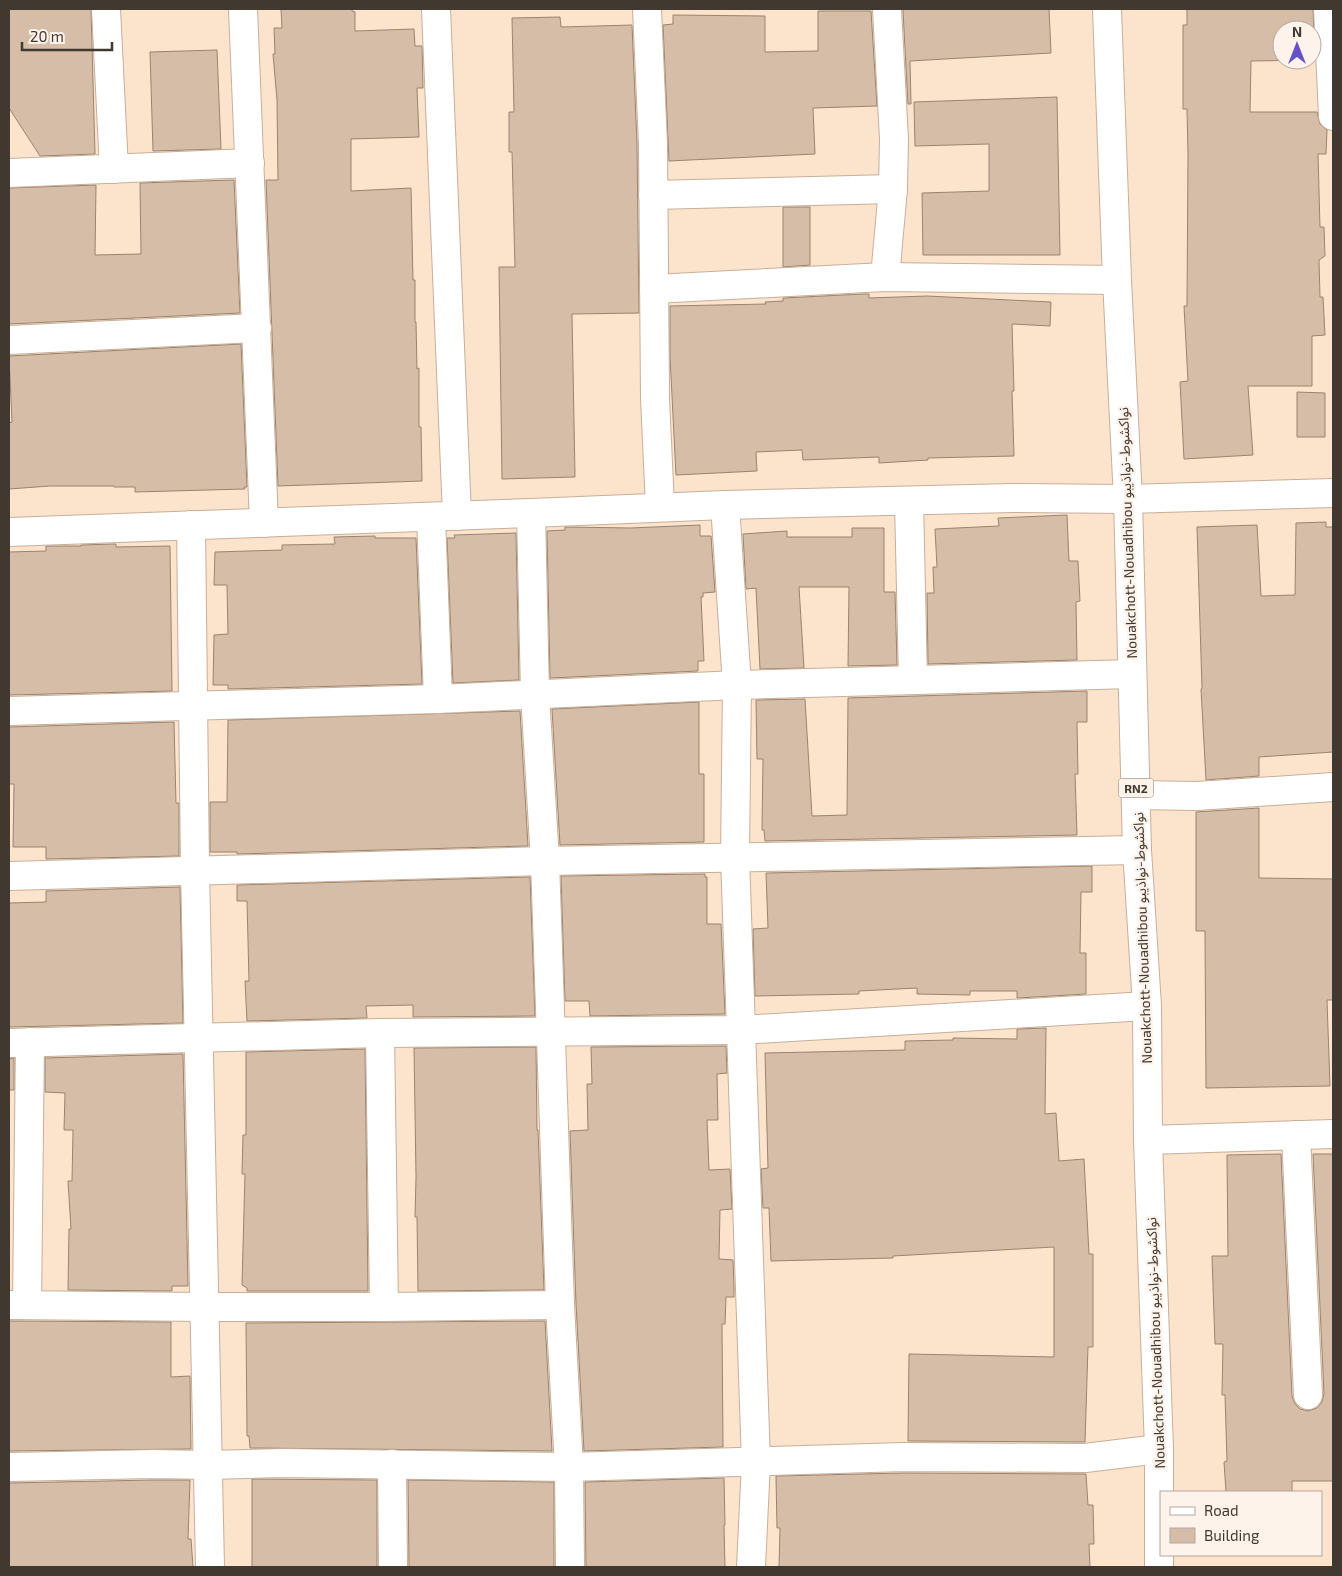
<svg xmlns="http://www.w3.org/2000/svg" width="1342" height="1576" viewBox="0 0 1342 1576" font-family="'Exo 2','Noto Sans Arabic',sans-serif">
<style>
.building{fill:#d5bda8;stroke:#9a846f;fill-rule:evenodd}
.lines{fill:none;stroke-linecap:round;stroke-linejoin:round}
.minor-casing{stroke:#c7af9a;stroke-width:30}
.trunk-casing{stroke:#c7af9a;stroke-width:30}
.minor{stroke:#fff;stroke-width:28}
.trunk{stroke:#fff;stroke-width:28}
.labels{text-anchor:middle;dominant-baseline:central;stroke-width:4.5;stroke-linejoin:round;paint-order:stroke}
.shield{fill:#fdf3ea;stroke:#797067;stroke-width:1}
.shield-label{font-size:12px;font-weight:bold;fill:#41382f}
.street-label{font-size:14px;fill:#41382f;stroke:#fdf3ea}
</style>
<rect width="100%" height="100%" fill="#fce3cc"/>
<g class="building">
<polygon points="9,9 91,9 95,154 40,156 9,108"/>
<polygon points="281,9 352,9 352,11 355,12 355,31 414,29 415,46 422,46 423,88 417,88 419,137 351,139 351,191 411,188 413,280 415,280 415,322 416,322 417,369 419,368 419,427 421,427 422,481 278,486 266,180 278,180 277,100 273,54 275,54 274,28 282,28"/>
<polygon points="904,9 1049,9 1051,53 910,61 911,104 908,104 903,11"/>
<path d="M1187 9H1313L1315 60 1251 61 1250 112H1317L1320 124 1327 130 1326 154H1318L1320 227H1324L1325 256 1319 260 1320 297H1323L1325 335 1312 336V386H1248L1253 455 1184 459 1180 382 1188 381 1184 306H1187L1188 154 1187 109H1183V25H1187ZM1282 30H1312V60H1282Z"/>
<polygon points="818,11 871,11 877,106 813,108 815,154 669,161 663,25 673,24 673,15 765,16 765,52 818,51"/>
<polygon points="560,17 561,27 632,25 637,144 639,313 572,314 575,477 502,479 499,267 515,267 512,152 509,152 509,112 514,112 512,18"/>
<polygon points="217,50 221,149 153,151 150,52"/>
<polygon points="1057,97 1060,255 923,255 922,193 989,191 989,144 915,146 914,102"/>
<polygon points="234,180 240,313 9,324 9,188 96,185 95,255 141,254 140,183"/>
<polygon points="783,207 810,207 810,265 783,267"/>
<polygon points="863,294 869,294 869,298 927,296 1051,302 1050,326 1012,324 1014,391 1012,391 1014,456 928,458 928,460 879,463 879,457 803,460 802,450 756,452 757,471 676,475 670,357 670,306 766,304 765,302 783,301 783,298"/>
<polygon points="241,344 247,487 244,487 245,489 135,492 135,487 114,487 114,486 50,486 9,489 9,423 12,422 9,356"/>
<polygon points="1297,392 1325,393 1325,437 1297,437"/>
<polygon points="1067,515 1069,561 1078,561 1080,601 1076,602 1077,660 928,664 927,593 934,593 933,567 937,567 935,529 999,526 998,518"/>
<polygon points="1326,522 1326,527 1333,527 1333,752 1259,757 1259,776 1206,780 1201,689 1202,688 1197,527 1257,525 1261,596 1295,595 1296,523"/>
<polygon points="700,525 700,536 711,536 715,592 703,593 703,597 701,597 704,661 698,661 698,671 550,678 547,531 565,530 565,527 631,528"/>
<polygon points="852,528 884,528 884,592 895,592 897,665 848,666 849,587 799,587 804,668 760,669 756,588 746,589 743,534 787,531 787,537 852,537"/>
<polygon points="516,533 519,680 453,683 447,538 455,538 454,535"/>
<polygon points="375,536 375,538 416,538 422,684 228,689 228,685 213,685 214,635 228,634 227,585 214,585 215,552 282,550 282,545 335,544 334,537"/>
<polygon points="114,544 116,544 116,547 170,546 172,691 9,695 9,552 46,551 46,546 81,546 81,545"/>
<polygon points="1087,691 1087,722 1077,722 1078,774 1075,774 1077,835 765,841 764,830 762,830 763,759 757,759 756,700 805,699 812,816 847,815 848,698"/>
<polygon points="699,702 699,774 704,774 704,842 560,845 552,709"/>
<polygon points="520,711 528,846 237,854 237,852 210,852 210,802 227,802 228,720"/>
<polygon points="174,722 176,803 179,803 179,856 46,859 46,847 13,847 14,784 9,784 9,727"/>
<polygon points="1259,808 1259,878 1333,879 1333,1000 1327,1000 1330,1086 1206,1088 1205,931 1196,931 1196,812"/>
<polygon points="1092,866 1092,892 1081,892 1080,953 1086,953 1086,994 1017,998 1017,991 970,991 970,995 917,994 917,988 859,991 859,994 755,996 753,929 768,928 766,873"/>
<polygon points="705,874 705,877 707,877 707,924 721,924 725,1014 590,1016 589,1001 565,1001 561,876"/>
<polygon points="530,877 535,1016 413,1017 413,1005 366,1006 367,1018 247,1021 245,981 249,981 247,901 237,901 237,885"/>
<polygon points="180,887 183,1023 9,1027 9,903 46,902 46,891"/>
<polygon points="1046,1028 1045,1114 1056,1113 1059,1161 1084,1159 1089,1254 1093,1254 1093,1347 1088,1347 1085,1442 908,1441 909,1354 1054,1357 1054,1247 893,1256 893,1258 771,1261 769,1208 763,1208 761,1169 768,1168 765,1053 905,1050 905,1041 953,1040 953,1038 1017,1039 1017,1029"/>
<polygon points="726,1046 727,1073 717,1074 718,1120 707,1120 709,1170 730,1169 732,1209 720,1210 719,1259 733,1260 734,1286 734,1297 726,1297 725,1324 722,1324 723,1447 584,1451 576,1304 570,1131 588,1130 587,1084 592,1084 591,1047"/>
<polygon points="536,1047 537,1130 538,1130 544,1290 418,1291 417,1217 415,1217 416,1177 414,1048"/>
<polygon points="365,1049 368,1291 247,1291 247,1288 242,1285 245,1174 242,1174 243,1135 246,1135 246,1052"/>
<polygon points="183,1054 188,1286 172,1286 172,1291 68,1290 69,1229 71,1229 68,1181 72,1181 73,1130 64,1130 65,1093 45,1092 45,1058"/>
<polygon points="14,1058 14,1090 9,1090 9,1059"/>
<polygon points="1281,1154 1292,1396 1295,1404 1300,1409 1308,1411 1317,1408 1322,1402 1324,1394 1313,1154 1333,1154 1333,1481 1292,1481 1292,1492 1226,1492 1224,1462 1227,1461 1225,1395 1222,1395 1223,1344 1215,1344 1212,1256 1228,1256 1227,1155"/>
<polygon points="9,1321 171,1322 171,1377 190,1376 191,1449 9,1451"/>
<polygon points="545,1321 552,1451 250,1448 249,1436 247,1436 246,1323"/>
<polygon points="904,1473 1086,1474 1088,1505 1093,1505 1094,1544 1089,1544 1090,1567 779,1567 780,1528 777,1528 776,1476"/>
<polygon points="724,1478 725,1525 724,1525 725,1567 586,1567 585,1482"/>
<polygon points="252,1479 377,1480 377,1567 252,1567"/>
<polygon points="153,1480 190,1480 188,1539 191,1539 193,1567 9,1567 9,1483"/>
<polygon points="408,1480 554,1482 554,1567 409,1567"/>
</g>
<g class="lines">
<defs>
<g id="minor">
<polyline points="106,9 114,169"/>
<polyline points="243,9 264,523"/>
<polyline points="436,9 457,516"/>
<polyline points="647,9 653,144 655,398 660,507"/>
<polyline points="1328,9 1333,116"/>
<polyline points="9,173 250,163"/>
<polyline points="653,195 893,189"/>
<polyline points="885,277 893,189 894,139 887,9"/>
<polyline points="654,289 885,277 1117,280"/>
<polyline points="9,340 257,328"/>
<polyline points="909,501 913,680"/>
<polyline points="725,505 737,685 735,857 756,1462 751,1567"/>
<polyline points="531,513 535,694 545,861 560,1305 569,1467 570,1567"/>
<polyline points="431,517 438,699"/>
<polyline points="191,525 195,870 210,1567"/>
<polyline points="9,532 531,513 725,505 1013,498 1128,499 1333,493"/>
<polyline points="9,711 438,699 737,685 1132,674"/>
<polyline points="1136,795 1197,796 1333,787"/>
<polyline points="9,876 545,861 1137,850"/>
<polyline points="380,1033 384,1307"/>
<polyline points="9,1043 380,1033 740,1030 1147,1006"/>
<polyline points="1296,1135 1308,1395"/>
<polyline points="1148,1140 1333,1134"/>
<polyline points="9,1305 204,1307 384,1307 560,1305"/>
<polyline points="27,1305 30,1042"/>
<polyline points="392,1464 393,1567"/>
<polyline points="9,1467 153,1464 209,1465 283,1463 569,1467 904,1457 1085,1458 1159,1449"/>
</g>
<polyline id="trunk" points="1107,9 1117,280 1128,499 1137,850 1147,1006 1148,1140 1159,1449 1159,1567"/>
</defs>
<use href="#minor" class="minor-casing"/>
<use href="#trunk" class="trunk-casing"/>
<use href="#minor" class="minor"/>
<use href="#trunk" class="trunk"/>
</g>
<g class="labels">
<rect class="shield" x="1118.5" y="778.5" width="35" height="19" rx="4"/>
<g class="shield-label">
<text x="1136" y="788">RN2</text>
</g>
<g class="street-label">
<text transform="translate(1127 533) rotate(-92)">Nouakchott-Nouadhibou نواكشوط-نواذيبو</text>
<text transform="translate(1142 938) rotate(-92)">Nouakchott-Nouadhibou نواكشوط-نواذيبو</text>
<text transform="translate(1155 1343) rotate(-92)">Nouakchott-Nouadhibou نواكشوط-نواذيبو</text>
</g>
</g>
<rect width="1342" height="1576" fill="none" stroke="#41382f" stroke-width="20"/>
<rect x="1160" y="1491" width="162" height="65" fill="#fdf3ea" stroke="#b2a89f"/>
<rect x="1170" y="1507" width="25" height="8" fill="#ffffff" stroke="#b2a89f"/>
<text x="1204" y="1516" font-size="15" fill="#41382f">Road</text>
<rect x="1170" y="1528" width="25" height="15" fill="#d5bda8" stroke="#b2a89f"/>
<text x="1204" y="1541" font-size="15" fill="#41382f">Building</text>
<g transform="translate(1297 45)"><circle r="24" fill="#fdf3ea" stroke="#b2a89f"/>
<path d="M0-4L9 19L0 12L-9 19Z" fill="#6551ca"/>
<text y="-8" font-size="14" font-weight="bold" text-anchor="middle" fill="#41382f">N</text>
</g>
<path d="M22 42v8h90v-8" fill="none" stroke="#41382f" stroke-width="2.5"/>
<text x="30" y="42" font-size="15" fill="#41382f" stroke="#fdf3ea" stroke-width="4" paint-order="stroke">20 m</text>
</svg>
